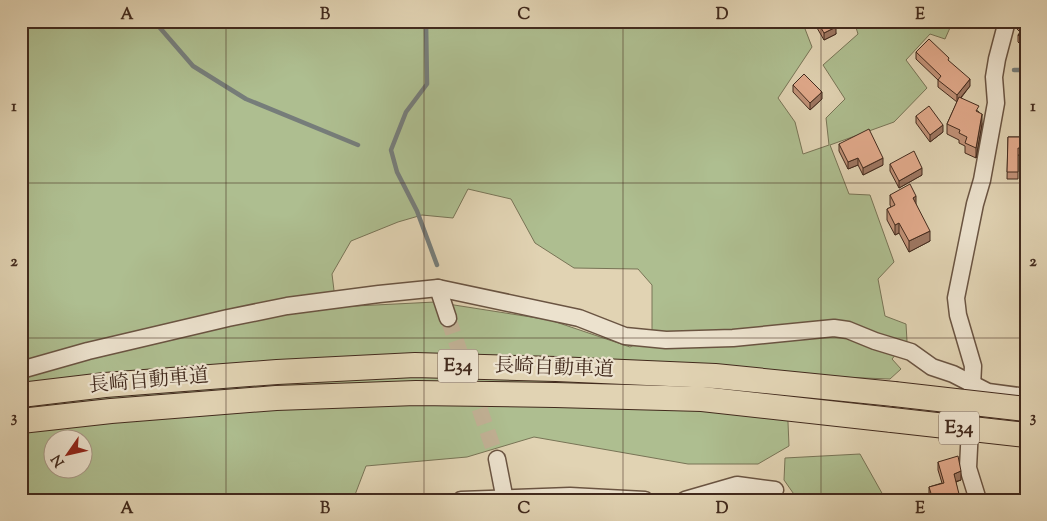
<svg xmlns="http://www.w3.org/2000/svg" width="1047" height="521" viewBox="0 0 1047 521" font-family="'Sorts Mill Goudy','Noto Serif JP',serif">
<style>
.green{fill:#aebe90;stroke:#787456;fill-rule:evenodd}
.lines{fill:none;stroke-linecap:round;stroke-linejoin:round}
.stream{stroke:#767d7a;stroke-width:4.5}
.minor-tunnel{stroke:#c1b195;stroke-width:16;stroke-dasharray:16 8;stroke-linecap:butt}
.minor-casing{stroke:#6a5442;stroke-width:19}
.highway-casing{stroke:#422a1d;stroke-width:26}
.minor{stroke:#ece2ce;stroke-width:16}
.highway{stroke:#e1d3b3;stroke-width:24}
.highway-bridge-casing{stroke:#422a1d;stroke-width:26;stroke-linecap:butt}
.highway-bridge{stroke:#e1d3b3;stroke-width:24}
.wall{fill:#c29278;stroke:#422a1d}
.shaded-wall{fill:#9e7762;stroke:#422a1d}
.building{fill:#e2aa8c;stroke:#422a1d}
.grid{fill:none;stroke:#422a1d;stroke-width:1;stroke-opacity:0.55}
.labels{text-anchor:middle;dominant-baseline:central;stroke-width:4.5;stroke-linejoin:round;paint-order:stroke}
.shield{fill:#ece2ce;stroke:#756152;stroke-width:1}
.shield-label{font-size:19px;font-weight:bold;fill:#422a1d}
.street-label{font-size:20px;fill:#422a1d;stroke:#ece2ce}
.neatline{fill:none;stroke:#422a1d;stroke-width:2}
.grid-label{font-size:16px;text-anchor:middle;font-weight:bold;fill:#422a1d}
</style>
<rect width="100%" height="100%" fill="#e1d3b3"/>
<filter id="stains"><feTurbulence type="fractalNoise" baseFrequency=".004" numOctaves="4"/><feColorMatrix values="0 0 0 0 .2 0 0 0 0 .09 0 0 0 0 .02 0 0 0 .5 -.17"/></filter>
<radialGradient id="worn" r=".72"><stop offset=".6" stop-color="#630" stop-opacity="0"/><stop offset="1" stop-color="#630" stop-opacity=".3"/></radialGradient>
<g class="green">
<path d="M21 21H802L812 47 778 98 795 122 803 154 829 145 826 118 845 99 823 65 858 34 854 21H953L945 39 930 34 906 60 927 88 894 122 830 145 849 194 870 195 894 262 878 279 885 316 906 324 907 341 892 359 901 369 890 379 786 375 789 446 758 464H688L534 437 467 457 366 466 353 500H21ZM468 189 511 199 535 243 574 268 638 269 652 285V336L630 347 550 320 435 302 336 307 332 274 351 241 398 222 422 215 453 218ZM52 438H82V468H52Z"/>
<polygon points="860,454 883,495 894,500 798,500 784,480 785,458"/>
</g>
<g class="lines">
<g class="stream">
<polyline points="154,21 193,66 246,99 358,145"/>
<polyline points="426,21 427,84 406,112 391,150 397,172 417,211 437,265"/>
<polyline points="1014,70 1026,70"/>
</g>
<polyline class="minor-tunnel" points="448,318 497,459"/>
<defs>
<g id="minor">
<polyline points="438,288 448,318"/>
<polyline points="21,370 88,351 228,318 287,306 379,294 438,288 579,318 625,336 666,340 733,338 834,328 848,330 875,341 911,352 932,367 953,374 988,392 1026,397"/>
<polyline points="497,459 505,500"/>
<polyline points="461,500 570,496 645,500"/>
<polyline points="685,500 737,485 775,490"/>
<polyline points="978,500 968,468 973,366 958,315 956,298 975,204 982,180 996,103 994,77 997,59 1007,21"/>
</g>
<g id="highway">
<polyline points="21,395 105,385 277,372 415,365 556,369 715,376 894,394"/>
<polyline points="21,421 111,411 276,398 416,393 555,395 702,399 892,420"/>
</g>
</defs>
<use href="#minor" class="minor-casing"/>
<use href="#highway" class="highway-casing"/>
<use href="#minor" class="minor"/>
<use href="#highway" class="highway"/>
<defs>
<g id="highway-bridge">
<polyline points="894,394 1026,409"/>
<polyline points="892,420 1026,435"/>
</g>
</defs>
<use href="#highway-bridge" class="highway-bridge-casing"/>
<use href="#highway-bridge" class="highway-bridge"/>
</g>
<g class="wall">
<polygon points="813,21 833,21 836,34 824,40"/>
<polygon points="1026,21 1026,50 1018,42 1018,35 1020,32 1017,29 1017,22"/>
<polygon points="916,52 949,62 970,86 961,98 979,112 982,124 976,158 965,153 965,146 959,143 959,140 947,134 947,124 957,102 938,87 938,80 916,59"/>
<polygon points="793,85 822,99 810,110 793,92"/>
<polygon points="916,116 943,132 930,142 916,123"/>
<polygon points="1008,137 1026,137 1026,156 1018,155 1018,179 1007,179"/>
<polygon points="839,144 883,165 863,175 858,165 848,169 839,151"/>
<polygon points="890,164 922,175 899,188 890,171"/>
<polygon points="890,195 916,204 930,241 909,252 899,233 895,235 887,220 887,209 891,207 890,205"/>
<polygon points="938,462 961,480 956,482 959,500 931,500 929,496 929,487 942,483 938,470"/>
</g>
<g class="shaded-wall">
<polygon points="836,27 836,34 824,40 824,33"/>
<polygon points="970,79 970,86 957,102 957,95"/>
<polygon points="822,92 822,99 810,110 810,103"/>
<polygon points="982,114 982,124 976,158 976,148"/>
<polygon points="943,125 943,132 930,142 930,135"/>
<polygon points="858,158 858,165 848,169 848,162"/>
<polygon points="883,158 883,165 863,175 863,168"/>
<polygon points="922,168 922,175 899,188 899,181"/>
<polygon points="916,196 916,206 913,198"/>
<polygon points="899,223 899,233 895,235 895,225"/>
<polygon points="930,231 930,241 909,252 909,241"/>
<polygon points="961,471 961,480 954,482 954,474"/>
</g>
<g class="building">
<polygon points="817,21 833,21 836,27 824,33"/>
<polygon points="1018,21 1026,21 1026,43 1018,35 1024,29 1017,22"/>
<polygon points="929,39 949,58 948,60 970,79 957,95 938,80 941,76 916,52"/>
<polygon points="804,74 822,92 810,103 793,85"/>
<polygon points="959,97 979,106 976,111 982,114 976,148 965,143 967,137 959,133 960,130 947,124"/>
<polygon points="929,106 943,125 930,135 916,116"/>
<polygon points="869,129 883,158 863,168 858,158 848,162 839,144"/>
<polygon points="1008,137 1026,137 1026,149 1018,148 1018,172 1007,172"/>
<polygon points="914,151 922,168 899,181 890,164"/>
<polygon points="910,184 916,196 913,198 930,231 909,241 899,223 895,225 887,209 895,205 890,195"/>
<polygon points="958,456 961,471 954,474 959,494 957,494 958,500 933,500 929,487 944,483 938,462"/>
</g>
<path class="grid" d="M226 21V500M424 21V500M623 21V500M821 21V500M21 183H1026M21 338H1026"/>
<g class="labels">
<g class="shield">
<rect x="438" y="349.5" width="40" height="33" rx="4"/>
<rect x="939" y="411.5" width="40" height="33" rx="4"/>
</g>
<g class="shield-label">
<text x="458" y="366">E34</text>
<text x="959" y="428">E34</text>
</g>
<g class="street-label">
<text transform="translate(554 369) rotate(2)">長崎自動車道</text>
<text transform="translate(149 382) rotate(-5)">長崎自動車道</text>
</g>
</g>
<rect width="1047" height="521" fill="none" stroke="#e1d3b3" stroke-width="55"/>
<g transform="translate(68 454) rotate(236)"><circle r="24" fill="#ece2ce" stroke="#a89887"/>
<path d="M0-4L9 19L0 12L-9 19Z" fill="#8f2418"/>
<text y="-8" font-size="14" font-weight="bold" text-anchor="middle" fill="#422a1d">N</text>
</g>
<rect x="28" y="28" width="992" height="466" class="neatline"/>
<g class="grid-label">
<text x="127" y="19">A</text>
<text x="325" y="19">B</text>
<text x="524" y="19">C</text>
<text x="722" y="19">D</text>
<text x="920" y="19">E</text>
<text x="14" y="111">1</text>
<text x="1033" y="111">1</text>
<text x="14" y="266">2</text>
<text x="1033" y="266">2</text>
<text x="14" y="422">3</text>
<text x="1033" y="422">3</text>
<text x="127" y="513">A</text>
<text x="325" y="513">B</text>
<text x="524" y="513">C</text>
<text x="722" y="513">D</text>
<text x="920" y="513">E</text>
</g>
<rect width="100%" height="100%" filter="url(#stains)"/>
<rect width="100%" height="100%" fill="url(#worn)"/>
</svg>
